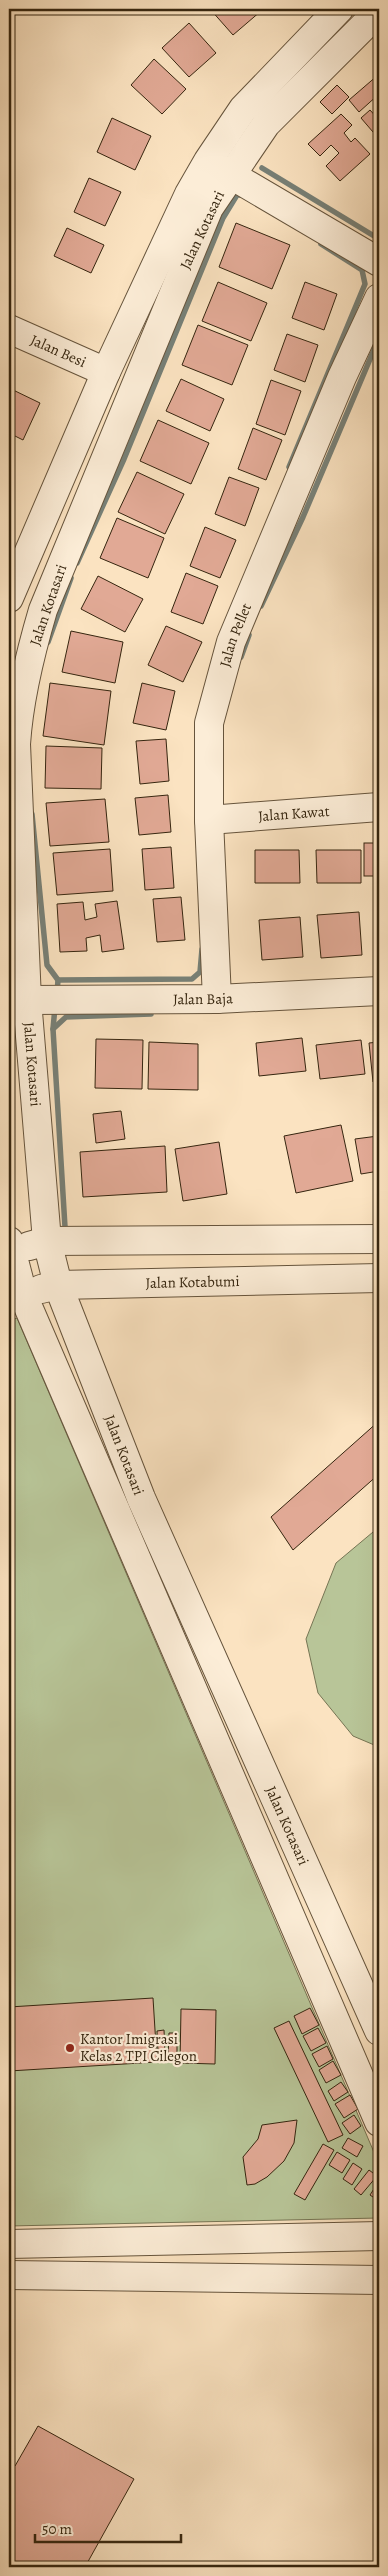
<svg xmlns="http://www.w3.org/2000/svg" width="388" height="2576" viewBox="0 0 388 2576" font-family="Alegreya,serif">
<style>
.green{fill:#b8c598;stroke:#767554}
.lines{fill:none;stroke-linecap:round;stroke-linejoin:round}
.stream{stroke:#778077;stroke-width:5.5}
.building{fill:#e1a995;stroke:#35250f}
.minor-casing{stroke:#66543c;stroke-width:30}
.minor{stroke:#fcedd7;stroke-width:28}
.poi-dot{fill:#8f2418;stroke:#fcedd7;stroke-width:2}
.labels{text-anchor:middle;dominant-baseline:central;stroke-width:4.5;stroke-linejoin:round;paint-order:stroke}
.street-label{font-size:15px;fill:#35250f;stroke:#fcedd7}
.poi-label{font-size:15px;fill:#35250f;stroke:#fcedd7;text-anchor:start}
</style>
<rect width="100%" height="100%" fill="#fbe3c1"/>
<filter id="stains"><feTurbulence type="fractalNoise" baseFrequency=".004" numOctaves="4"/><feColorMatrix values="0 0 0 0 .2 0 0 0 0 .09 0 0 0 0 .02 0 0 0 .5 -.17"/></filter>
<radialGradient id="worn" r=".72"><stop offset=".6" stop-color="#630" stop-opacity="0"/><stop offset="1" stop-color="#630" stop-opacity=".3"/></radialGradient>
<g class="green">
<polygon points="17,1318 379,2164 379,2218 9,2226 9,1321"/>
<polygon points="379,1527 379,1747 353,1736 318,1693 306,1639 336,1563"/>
</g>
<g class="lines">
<g class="stream">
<polyline points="262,168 379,239"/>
<polyline points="289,467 365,284 362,270 321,244"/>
<polyline points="77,563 124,459 223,218 237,195 244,195"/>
<polyline points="261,606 303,517 379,338"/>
<polyline points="48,642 71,578"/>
<polyline points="241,657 249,635"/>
<polyline points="32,814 47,965 58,980 57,993"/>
<polyline points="58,980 192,979 200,972 202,949"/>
<polyline points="53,1029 55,1007"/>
<polyline points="70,1232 65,1227 53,1029 66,1017 151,1014"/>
</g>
</g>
<g class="building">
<polygon points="210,9 259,9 261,11 233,35"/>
<polygon points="189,23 216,53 189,77 162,48"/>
<polygon points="154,59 186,89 162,114 131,85"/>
<polygon points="378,75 379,94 359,112 349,100"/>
<polygon points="337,85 349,97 332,114 320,102"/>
<polygon points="370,110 379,120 379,139 361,118"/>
<polygon points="341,114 352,125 344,133 351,142 355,138 370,154 340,181 326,166 339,153 331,145 320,156 308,144"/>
<polygon points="112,118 151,136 135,170 97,152"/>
<polygon points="89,178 121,192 105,226 74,212"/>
<polygon points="236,223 290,245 272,289 219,267"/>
<polygon points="67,228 104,245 91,273 54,256"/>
<polygon points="218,282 267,303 251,341 202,321"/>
<polygon points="305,282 337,294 324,330 292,318"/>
<polygon points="198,325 248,345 232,385 182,365"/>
<polygon points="287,334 318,345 305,382 274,370"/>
<polygon points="181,379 224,399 210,431 166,411"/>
<polygon points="271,380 301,391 285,435 256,424"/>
<polygon points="9,388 40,403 23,440 9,433"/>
<polygon points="158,420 209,443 191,484 140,461"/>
<polygon points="253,428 282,440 266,480 238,469"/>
<polygon points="137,472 184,494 165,534 118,512"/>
<polygon points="229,477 259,488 245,526 215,514"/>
<polygon points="117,518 164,538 148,578 100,558"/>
<polygon points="205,527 236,540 220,578 190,566"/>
<polygon points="186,573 218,586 203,624 171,612"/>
<polygon points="98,576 143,599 125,632 81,609"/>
<polygon points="166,626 202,642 183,682 148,665"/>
<polygon points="71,631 123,642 115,683 62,672"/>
<polygon points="50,683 111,691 104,745 43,736"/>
<polygon points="142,683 175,691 166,730 133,723"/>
<polygon points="166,739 169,781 140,784 136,741"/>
<polygon points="46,746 102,748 101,789 45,788"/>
<polygon points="168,795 171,832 139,835 135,798"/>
<polygon points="105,799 109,842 50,846 46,803"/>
<rect x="364" y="843" width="15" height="33"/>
<polygon points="171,847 174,888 145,890 142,849"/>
<polygon points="110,849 113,891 57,895 53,853"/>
<polygon points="255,850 299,850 300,883 255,883"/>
<polygon points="316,850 361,850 361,883 317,883"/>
<polygon points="181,897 185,940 157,942 153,899"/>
<polygon points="117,901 124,949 102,952 100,935 86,938 87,951 60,952 57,904 83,902 85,920 97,917 95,904"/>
<polygon points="359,912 362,955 321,958 317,915"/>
<polygon points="375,913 379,913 379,949 377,949"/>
<polygon points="300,917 303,957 262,960 259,920"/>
<polygon points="302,1038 306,1071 259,1076 256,1043"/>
<polygon points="96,1039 143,1040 142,1089 95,1088"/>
<polygon points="361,1040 365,1074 320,1079 316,1045"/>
<polygon points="149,1042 198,1044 198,1090 148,1089"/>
<polygon points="379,1042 379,1081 373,1082 369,1043"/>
<polygon points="121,1111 125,1139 96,1143 93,1114"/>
<polygon points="341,1125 353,1181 296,1193 284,1136"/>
<polygon points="378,1136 379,1171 361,1174 355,1139"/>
<polygon points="219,1142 227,1194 183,1201 175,1149"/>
<polygon points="165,1146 167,1192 83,1197 80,1152"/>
<polygon points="379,1421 379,1474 293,1550 271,1517"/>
<polygon points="153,1998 157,2062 9,2071 9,2007"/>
<polygon points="310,2008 319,2025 302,2034 294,2016"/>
<polygon points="181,2009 216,2010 215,2064 180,2063"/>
<polygon points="289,2021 343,2135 328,2142 274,2028"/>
<polygon points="318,2028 326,2043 311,2051 303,2036"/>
<polygon points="164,2030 165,2051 158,2051 157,2031"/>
<polygon points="169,2033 177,2033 177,2059 168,2059"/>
<polygon points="327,2046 333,2059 319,2067 312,2054"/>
<polygon points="333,2061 341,2075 326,2083 319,2070"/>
<polygon points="341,2082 348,2092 334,2101 328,2091"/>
<polygon points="350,2095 358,2109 344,2118 335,2104"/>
<polygon points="354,2115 361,2126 350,2134 342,2123"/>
<polygon points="297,2120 294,2143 284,2161 267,2177 255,2184 247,2185 243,2157 258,2139 262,2125"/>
<polygon points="348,2138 363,2146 357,2157 342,2148"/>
<polygon points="323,2144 334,2150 305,2200 294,2194"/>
<polygon points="337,2152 350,2160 342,2173 329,2165"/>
<polygon points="353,2163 362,2169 352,2185 343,2179"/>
<polygon points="369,2170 377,2176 361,2195 354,2189"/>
<polygon points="379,2181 379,2201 370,2195"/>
<polygon points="38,2426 134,2479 85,2567 9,2567 9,2462 15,2466"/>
</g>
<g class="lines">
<defs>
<g id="minor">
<path id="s1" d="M379 11 266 124 209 208 43 610C30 654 19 698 16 744L27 1000 47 1241 58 1285 141 1498 379 2031"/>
<polyline points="214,165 379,262"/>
<path id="s2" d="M9 329 106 372"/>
<polyline points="9,598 106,372 189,194 208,161 243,109 339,9"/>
<path id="s3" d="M209 820 379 807"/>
<path id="s4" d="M217 999 209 820V723L231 642 342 377 379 298"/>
<path id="s5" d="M27 1000 217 999 379 991"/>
<polyline points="9,1241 23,1295 379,2122"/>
<polyline points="29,1246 47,1241 379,1239"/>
<path id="s6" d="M41 1289 58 1285 379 1278"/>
<polyline points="9,2244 379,2236"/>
<polyline points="9,2275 379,2280"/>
</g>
</defs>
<use href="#minor" class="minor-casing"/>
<use href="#minor" class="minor"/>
</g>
<circle class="poi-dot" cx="70" cy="2048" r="5"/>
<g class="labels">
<g class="street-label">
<text transform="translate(202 230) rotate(-65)">Jalan Kotasari</text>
<text stroke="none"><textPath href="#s2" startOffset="54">Jalan Besi</textPath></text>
<text transform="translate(48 605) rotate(-71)">Jalan Kotasari</text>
<text stroke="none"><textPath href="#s4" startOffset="368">Jalan Pellet</textPath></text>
<text stroke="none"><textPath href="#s3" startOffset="85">Jalan Kawat</textPath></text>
<text stroke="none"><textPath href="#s5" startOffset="176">Jalan Baja</textPath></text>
<text stroke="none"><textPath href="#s1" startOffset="1154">Jalan Kotasari</textPath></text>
<text stroke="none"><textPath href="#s6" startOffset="152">Jalan Kotabumi</textPath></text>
<text stroke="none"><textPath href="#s1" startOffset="1559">Jalan Kotasari</textPath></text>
<text stroke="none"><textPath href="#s1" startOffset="1964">Jalan Kotasari</textPath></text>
</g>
<g class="poi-label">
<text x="80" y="2039">Kantor Imigrasi<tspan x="80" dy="17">Kelas 2 TPI Cilegon</tspan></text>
</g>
</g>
<rect width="388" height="2576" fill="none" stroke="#fbe3c1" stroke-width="30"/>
<rect x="10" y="10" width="368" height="2556" fill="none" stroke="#35250f" stroke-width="2.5"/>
<rect x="15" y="15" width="358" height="2546" fill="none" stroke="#35250f"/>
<path d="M35 2534v8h146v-8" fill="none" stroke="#35250f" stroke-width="2.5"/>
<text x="42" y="2534" font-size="15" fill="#35250f" stroke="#fcedd7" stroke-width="4" paint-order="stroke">50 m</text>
<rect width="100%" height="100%" filter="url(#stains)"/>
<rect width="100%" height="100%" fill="url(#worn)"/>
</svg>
